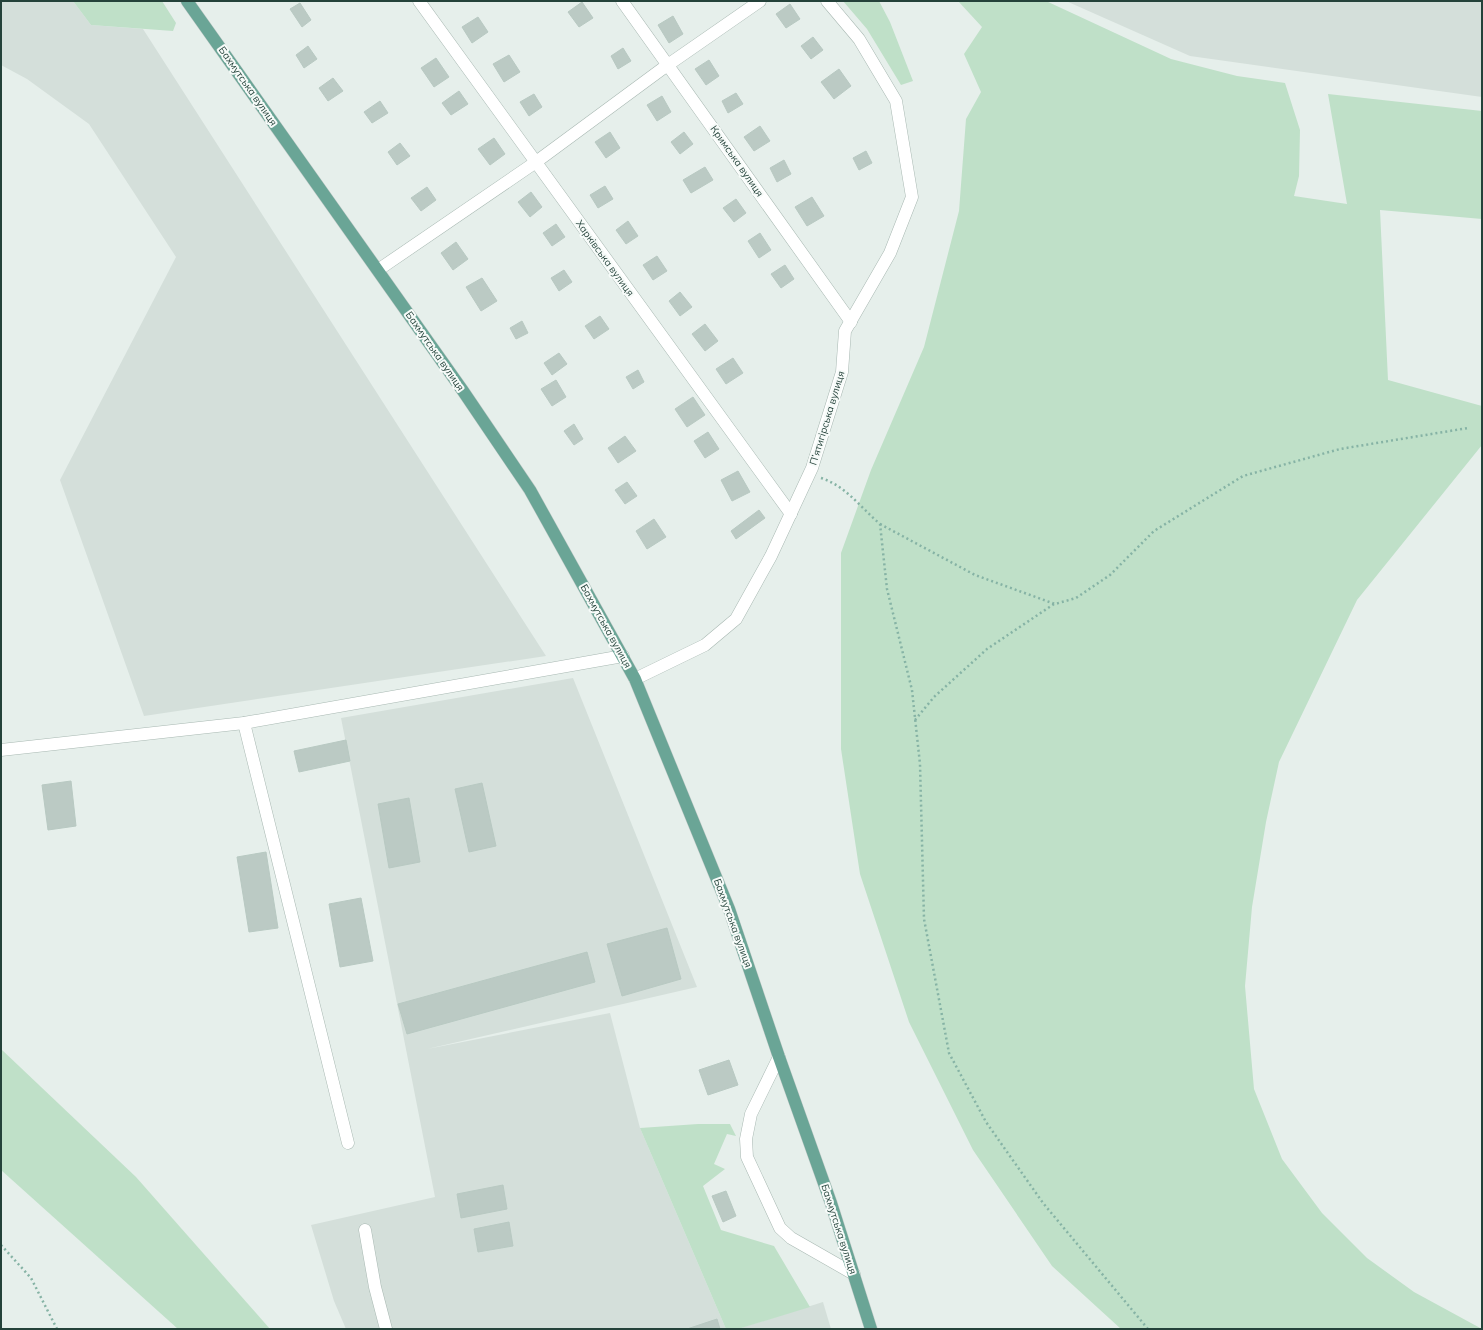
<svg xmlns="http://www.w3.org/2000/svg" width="1483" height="1330" viewBox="0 0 1483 1330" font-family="Mulish,sans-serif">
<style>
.built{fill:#d4dfda}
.green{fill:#bfe0c8}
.building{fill:#bbcac4;stroke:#b8c9c2}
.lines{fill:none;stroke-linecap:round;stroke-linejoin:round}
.minor-casing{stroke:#a8b8b2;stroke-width:13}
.major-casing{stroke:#c2cac8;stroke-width:13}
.path{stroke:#86b3a5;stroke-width:2.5;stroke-dasharray:2 3;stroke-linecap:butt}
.minor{stroke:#fff;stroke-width:12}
.major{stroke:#6aa596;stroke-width:12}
.labels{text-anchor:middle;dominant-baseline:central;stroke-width:4;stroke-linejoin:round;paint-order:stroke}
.street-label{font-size:10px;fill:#24423a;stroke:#f7fbf9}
</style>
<rect width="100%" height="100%" fill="#e6efeb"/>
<g class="built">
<polygon points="1,1 73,1 91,25 143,29 546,656 144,716 60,480 176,257 89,124 27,79 1,65"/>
<polygon points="1066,1 1482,1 1482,97 1190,56"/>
<polygon points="573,678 697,987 427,1049 610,1013 640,1128 726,1329 346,1329 334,1301 311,1225 435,1197 341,718"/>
<polygon points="823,1302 831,1329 737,1329"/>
</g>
<g class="green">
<polygon points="73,1 162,1 176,23 173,31 91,25"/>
<polygon points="843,1 879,1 890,22 913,81 901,85 867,29"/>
<polygon points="958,1 1046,1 1171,59 1237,76 1285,83 1300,130 1299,176 1294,196 1347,204 1328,94 1482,111 1482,219 1380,210 1388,380 1482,406 1482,445 1357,600 1279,762 1266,822 1252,907 1245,986 1254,1089 1282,1159 1322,1213 1367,1258 1414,1292 1482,1329 1121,1329 1052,1266 973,1150 909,1022 860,874 841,749 841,553 871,470 924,347 959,211 966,119 981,92 964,54 982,27"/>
<polygon points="1,1049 136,1177 270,1329 178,1329 1,1170"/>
<polygon points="698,1124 730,1124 736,1136 727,1134 714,1164 725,1169 703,1186 721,1230 774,1246 810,1307 738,1329 726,1329 640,1128"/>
</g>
<g class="building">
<polygon points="582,2 593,18 579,27 568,12"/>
<polygon points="300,3 311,20 302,27 290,9"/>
<polygon points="790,4 800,19 786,28 776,14"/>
<polygon points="673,16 683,34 669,43 658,25"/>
<polygon points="478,17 488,32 472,43 462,27"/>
<polygon points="813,37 823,50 811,59 801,46"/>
<polygon points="308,46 317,59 304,68 296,55"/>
<polygon points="623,48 631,61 618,69 611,56"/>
<polygon points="509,55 520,72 504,82 493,64"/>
<polygon points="436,58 449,77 434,87 421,68"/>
<polygon points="709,60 719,76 706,85 695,69"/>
<polygon points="839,69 851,86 834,99 821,82"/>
<polygon points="333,78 343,91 328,101 319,88"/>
<polygon points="459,91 468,104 451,115 442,103"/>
<polygon points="736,93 743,104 728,113 722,101"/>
<polygon points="534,94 542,107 529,116 520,102"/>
<polygon points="662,96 671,112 657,121 647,105"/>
<polygon points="380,101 388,113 372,123 364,112"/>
<polygon points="760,126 770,141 754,151 744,137"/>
<polygon points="610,132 620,148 606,158 595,142"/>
<polygon points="684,132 693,144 680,154 671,142"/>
<polygon points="494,138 505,154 490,165 478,149"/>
<polygon points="400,143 410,156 397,165 388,152"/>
<polygon points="866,151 872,163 859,170 853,158"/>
<polygon points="784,160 791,174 777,182 770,168"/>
<polygon points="705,167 713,180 691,193 683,180"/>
<polygon points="605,186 613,199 598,208 590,195"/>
<polygon points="427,187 436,200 421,211 411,198"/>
<polygon points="531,192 542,207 530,217 518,202"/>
<polygon points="812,197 824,216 807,226 795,207"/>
<polygon points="736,199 746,213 734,222 723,208"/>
<polygon points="628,221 638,236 626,244 616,230"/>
<polygon points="556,224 565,237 552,246 543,233"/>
<polygon points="760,233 771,250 759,258 748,241"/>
<polygon points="456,242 468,259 453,270 441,253"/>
<polygon points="657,256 667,271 653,280 643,265"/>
<polygon points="785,265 794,279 781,288 771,274"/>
<polygon points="564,270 572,282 559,291 551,278"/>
<polygon points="482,278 497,301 481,311 466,287"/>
<polygon points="680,292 692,307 680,316 669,301"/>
<polygon points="600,316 609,329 594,339 585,326"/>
<polygon points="522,321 528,333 516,339 510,328"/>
<polygon points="705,324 718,341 705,351 692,334"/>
<polygon points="559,353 567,364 552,375 544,363"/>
<polygon points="733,358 743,373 726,384 716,369"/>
<polygon points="638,370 644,382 633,389 626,377"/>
<polygon points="556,380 566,397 552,406 541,389"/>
<polygon points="693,397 705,415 687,427 675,409"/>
<polygon points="574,424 583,439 574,445 564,431"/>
<polygon points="708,432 719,449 705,458 694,441"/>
<polygon points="625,436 636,451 618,463 608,448"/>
<polygon points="738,471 750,492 732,501 721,480"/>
<polygon points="627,482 637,496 625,504 615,490"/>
<polygon points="759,510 765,518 736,539 731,531"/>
<polygon points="654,519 666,537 647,549 636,531"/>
<polygon points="346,740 350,761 299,772 294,751"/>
<polygon points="71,781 76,826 48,830 42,785"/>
<polygon points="482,783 496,846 469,852 455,789"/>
<polygon points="409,798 420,862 389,868 378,804"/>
<polygon points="266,852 278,928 249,932 237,857"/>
<polygon points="361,898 373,961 340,967 329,904"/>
<polygon points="667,928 681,979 622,996 607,944"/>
<polygon points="587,952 595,982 407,1034 398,1004"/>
<polygon points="729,1060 738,1085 708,1095 699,1070"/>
<polygon points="503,1185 507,1209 461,1218 457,1194"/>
<polygon points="726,1191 736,1216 723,1222 712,1196"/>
<polygon points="509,1222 513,1246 478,1252 474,1229"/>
<polygon points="717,1319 720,1329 687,1329"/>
</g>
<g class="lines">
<defs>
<g id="minor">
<polyline points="419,1 791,514"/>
<polyline points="622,1 851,322"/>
<polyline points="378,270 536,162 662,69 760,1"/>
<polyline points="635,679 705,645 736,619 771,556 812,468 842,372 845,331 890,253 912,197 896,101 859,39 827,1"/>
<polyline points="244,723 348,1143"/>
<polyline points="1,750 244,723 623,656"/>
<polyline points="779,1057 751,1114 746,1139 747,1157 780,1228 791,1238 854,1274"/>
<polyline points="365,1230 375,1287 386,1329"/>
</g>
<polyline id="major" points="187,1 463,391 530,490 635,679 729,909 779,1057 831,1203 871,1329"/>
</defs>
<use href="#minor" class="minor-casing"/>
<use href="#major" class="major-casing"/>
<g class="path">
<path d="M821 478C846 486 860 507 880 524L887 589 912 690 920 764 924 919 949 1053 986 1122 1043 1203 1148 1329"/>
<polyline points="880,524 975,575 1055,604 1076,598 1110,575 1154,531 1243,476 1340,449 1468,428"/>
<polyline points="915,720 934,697 987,649 1054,604"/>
<polyline points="1,1245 31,1278 57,1329"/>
</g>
<use href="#minor" class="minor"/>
<use href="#major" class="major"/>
</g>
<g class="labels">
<g class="street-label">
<text transform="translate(248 86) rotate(55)">Бахмутська вулиця</text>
<text transform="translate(737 161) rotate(55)">Кримська вулиця</text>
<text transform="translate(605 258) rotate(54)">Харківська вулиця</text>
<text transform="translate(435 351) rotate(55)">Бахмутська вулиця</text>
<text transform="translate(827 418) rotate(-73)">П’ятигірська вулиця</text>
<text transform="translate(606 626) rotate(61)">Бахмутська вулиця</text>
<text transform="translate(733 923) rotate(70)">Бахмутська вулиця</text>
<text transform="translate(839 1229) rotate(72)">Бахмутська вулиця</text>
</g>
</g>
<rect width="1483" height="1330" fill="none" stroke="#24423a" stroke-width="4"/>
</svg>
